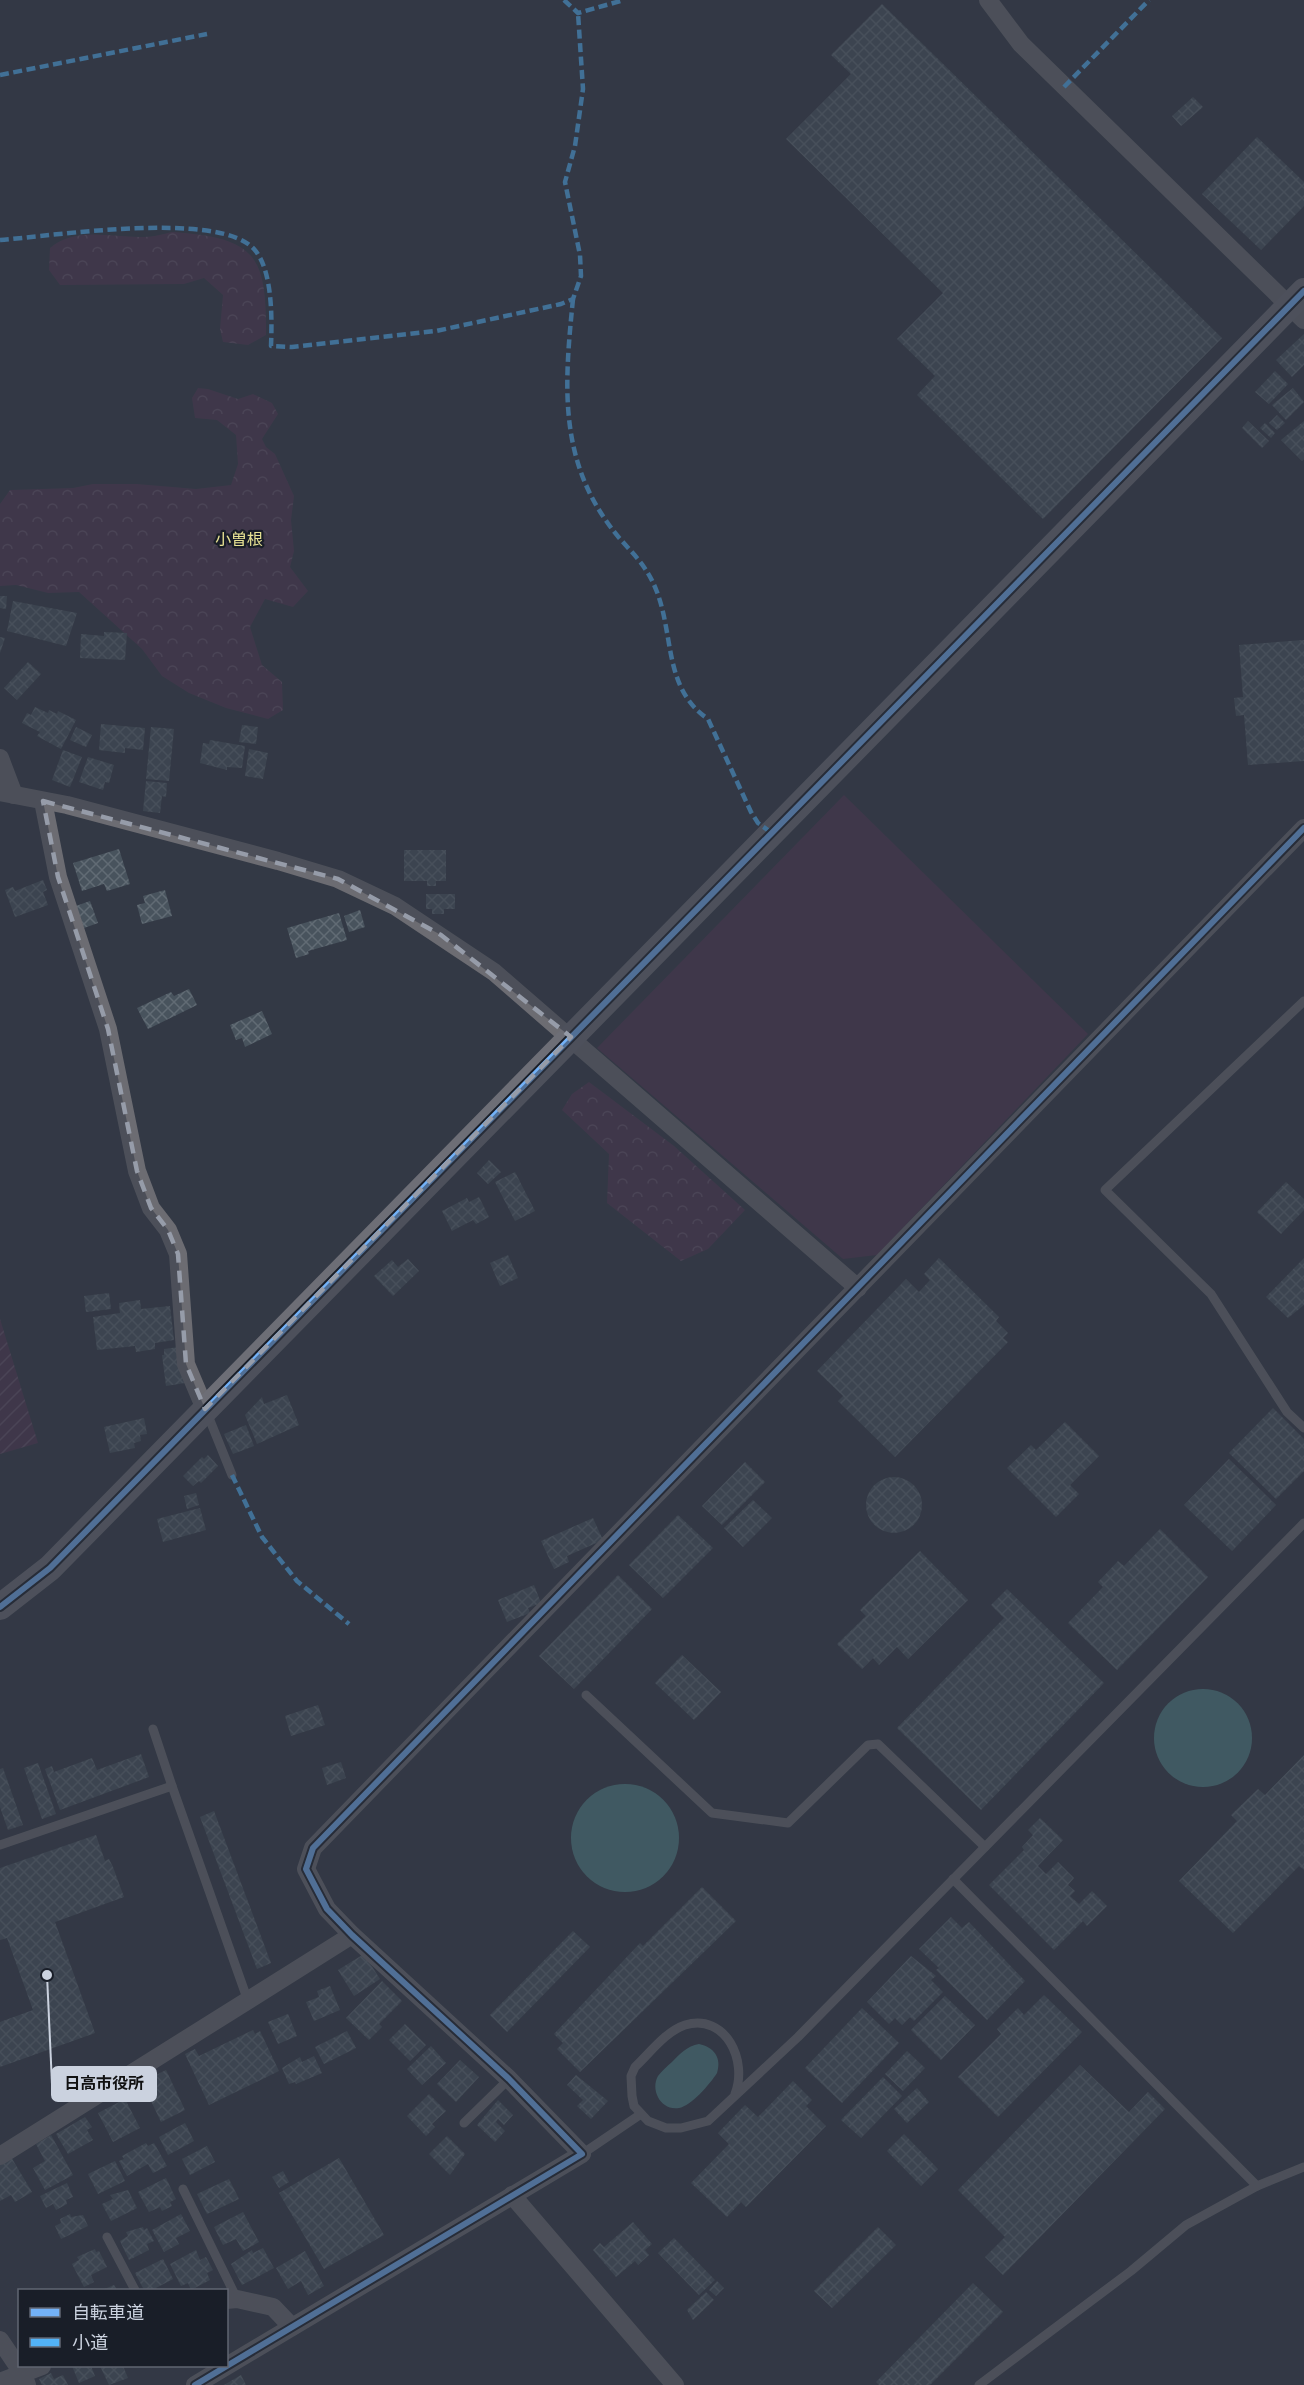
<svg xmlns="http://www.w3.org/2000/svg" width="1304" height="2385" viewBox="0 0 1304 2385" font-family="'Noto Sans','Noto Sans JP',sans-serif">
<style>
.forest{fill:url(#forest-crowns)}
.garden{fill:url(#garden-furrows)}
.pitch{fill:#4f3751}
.water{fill:#508286}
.building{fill:url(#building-cross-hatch)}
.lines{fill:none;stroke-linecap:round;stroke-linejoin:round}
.lane{stroke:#6c6c72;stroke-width:9}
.street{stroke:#6c6c72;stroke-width:18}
.secondary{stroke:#6d6e76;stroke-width:26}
.quiet{stroke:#52b3f8;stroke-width:4.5;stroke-dasharray:9 4.5;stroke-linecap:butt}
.cycleway-casing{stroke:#191e28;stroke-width:10}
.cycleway{stroke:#73b2f8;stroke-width:6}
.marked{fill:none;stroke:#969ca9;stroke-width:4.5;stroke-dasharray:12 8;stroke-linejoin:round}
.labels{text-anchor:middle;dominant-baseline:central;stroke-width:4.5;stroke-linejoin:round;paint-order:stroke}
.neighbourhood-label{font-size:16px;fill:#e8e394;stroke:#191e28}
.leader{fill:none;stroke:#cbd2df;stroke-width:2}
.callout-dot{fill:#cbd2df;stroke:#191e28;stroke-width:2}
.callout{fill:#cbd2df;stroke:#cbd2df;stroke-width:2}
.callout-label{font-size:16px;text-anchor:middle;font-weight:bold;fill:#111}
</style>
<defs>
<pattern id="forest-crowns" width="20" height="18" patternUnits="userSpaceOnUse" patternTransform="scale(1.5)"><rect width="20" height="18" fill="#4f3751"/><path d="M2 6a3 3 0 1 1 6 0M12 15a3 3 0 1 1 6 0" fill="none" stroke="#67536a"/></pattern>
<pattern id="garden-furrows" width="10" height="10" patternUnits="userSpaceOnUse" patternTransform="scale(1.5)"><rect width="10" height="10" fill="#4f3751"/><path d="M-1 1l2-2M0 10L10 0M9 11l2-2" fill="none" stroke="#67536a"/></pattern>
<pattern id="building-cross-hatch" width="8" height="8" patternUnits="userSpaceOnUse" patternTransform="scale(1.5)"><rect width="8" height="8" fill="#48535d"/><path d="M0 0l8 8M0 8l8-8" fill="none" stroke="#616b74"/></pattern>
</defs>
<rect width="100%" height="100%" fill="#333945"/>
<g class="forest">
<path d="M172 232C254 238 267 253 266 335L248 345 223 342 220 329 223 295 204 278 184 284 60 285 49 270 50 248C76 226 113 238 144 237 153 237 163 234 172 232Z"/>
<polygon points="198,388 208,389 238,399 253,394 272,403 278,414 262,439 266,447 275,454 294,496 291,520 294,551 290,567 308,591 293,607 265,599 250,627 262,665 282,682 283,710 268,719 226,708 189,693 162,676 142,649 79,592 48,593 16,585 0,586 0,504 10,490 73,488 93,484 137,484 196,489 231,485 238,464 236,435 217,420 195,418 192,398"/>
<polygon points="589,1082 674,1146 745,1210 708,1249 681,1261 607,1203 609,1154 562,1110 572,1094"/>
</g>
<polygon class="garden" points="0,1319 38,1443 0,1454"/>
<polygon class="pitch" points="844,795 1088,1034 877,1255 843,1259 597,1048"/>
<g class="water">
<circle cx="1203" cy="1738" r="49"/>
<circle cx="625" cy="1838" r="54"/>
<path d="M699 2044C714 2047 722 2058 717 2073 710 2084 691 2106 679 2108 661 2111 650 2090 658 2076 662 2071 667 2066 672 2062 680 2054 687 2046 699 2044Z"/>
</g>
<g class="building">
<polygon points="882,4 1222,338 1043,519 917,395 935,376 897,339 943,293 786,139 851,74 831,55"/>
<polygon points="1193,97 1203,107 1181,126 1172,116"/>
<polygon points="1257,137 1304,182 1304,206 1261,250 1202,194"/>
<polygon points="1304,334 1304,365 1292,377 1276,360"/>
<polygon points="1275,371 1288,384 1269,404 1255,392"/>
<polygon points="1293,388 1304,402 1286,420 1272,405"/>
<polygon points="1277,415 1285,423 1277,430 1269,423"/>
<polygon points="1248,421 1269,441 1262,448 1242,428"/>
<polygon points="1304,421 1304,459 1302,461 1281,440"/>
<polygon points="1265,423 1275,433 1271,438 1260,428"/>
<polygon points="0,596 7,596 6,609 0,608"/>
<polygon points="13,601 77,613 66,646 7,631"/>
<polygon points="104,632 127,633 125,660 80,658 81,634 104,636"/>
<polygon points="0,637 5,638 0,653"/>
<polygon points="1304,640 1304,761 1248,765 1244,715 1236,716 1234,698 1243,697 1239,645"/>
<polygon points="28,662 41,674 17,700 4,688"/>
<polygon points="35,707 48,713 49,710 57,714 58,711 76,720 61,749 37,736 40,732 22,723 27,713 31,715"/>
<polygon points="101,724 145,728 143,750 125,748 125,753 99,750"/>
<polygon points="242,725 258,727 256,744 239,742"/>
<polygon points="76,727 92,735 86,747 70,740"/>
<polygon points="151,727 174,729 169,781 146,779"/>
<polygon points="210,740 245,746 242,768 227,767 227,770 200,763 203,743 209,744"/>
<polygon points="249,749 268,753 263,779 245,776"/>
<polygon points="63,750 82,757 70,787 52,780"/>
<polygon points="88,757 114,765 109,783 105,782 103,790 79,782"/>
<polygon points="146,781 167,783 166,797 162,796 160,813 143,811"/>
<polygon points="119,849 130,884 107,891 104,884 82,891 73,863"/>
<polygon points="404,850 446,850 446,881 436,881 436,886 427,886 427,881 404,881"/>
<polygon points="43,880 47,890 43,892 48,905 15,917 5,890 13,887 15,891"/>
<polygon points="165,890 172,916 142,924 137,905 145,903 143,896"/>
<polygon points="426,894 455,894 455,909 444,909 444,914 432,914 432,909 426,909"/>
<polygon points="90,901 98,923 84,928 76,906"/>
<polygon points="360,910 365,927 349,932 344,916"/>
<polygon points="339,913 347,940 308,951 309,954 296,958 287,928"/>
<polygon points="189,989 197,1005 148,1029 137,1008 171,992 174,996"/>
<polygon points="262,1011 272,1034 245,1047 242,1038 236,1040 230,1025"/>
<polygon points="489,1160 501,1172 488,1184 477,1173"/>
<polygon points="515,1172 535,1211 515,1221 495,1182"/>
<polygon points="1286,1182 1304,1199 1304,1210 1281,1234 1257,1212"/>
<polygon points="479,1197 489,1217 476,1224 473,1220 452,1231 442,1211 467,1198 469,1202"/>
<polygon points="508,1255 518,1278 500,1286 490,1263"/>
<polygon points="939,1258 999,1317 996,1321 1008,1333 1003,1338 1008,1342 895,1457 838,1401 843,1396 817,1371 906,1279 919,1292 930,1280 924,1274"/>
<polygon points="1304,1258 1304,1305 1288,1318 1266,1297"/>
<polygon points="408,1259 419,1271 393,1296 374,1276 392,1260 398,1267"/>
<polygon points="109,1293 111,1309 86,1312 84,1296"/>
<polygon points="140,1300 141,1309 170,1306 174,1340 155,1343 155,1349 136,1352 135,1346 97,1350 93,1317 120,1313 119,1303"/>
<polygon points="179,1347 185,1383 166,1386 162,1355 164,1355 164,1349"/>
<polygon points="287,1395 299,1425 257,1444 245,1415 262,1397 264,1404"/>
<polygon points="1273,1408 1304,1439 1304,1471 1276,1499 1229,1453"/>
<polygon points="144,1418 147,1434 140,1435 141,1441 134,1443 135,1448 110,1453 104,1427"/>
<polygon points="1065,1422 1099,1456 1070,1485 1079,1494 1056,1517 1007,1468 1031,1445 1036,1450"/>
<polygon points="246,1425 254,1446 233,1454 224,1434"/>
<polygon points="208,1455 218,1466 201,1483 199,1481 193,1486 183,1476 202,1457 204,1459"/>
<polygon points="1229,1459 1276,1505 1232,1551 1184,1505"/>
<polygon points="745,1462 765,1482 722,1525 702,1506"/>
<circle cx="894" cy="1505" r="28"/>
<polygon points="196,1493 199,1505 187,1509 184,1496"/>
<polygon points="753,1500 772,1518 743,1547 724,1528"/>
<polygon points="200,1508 206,1530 163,1542 157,1519"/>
<polygon points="678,1515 713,1548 663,1598 629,1565"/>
<polygon points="593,1518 603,1540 567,1556 569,1562 554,1569 541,1541"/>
<polygon points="1160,1529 1208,1577 1117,1670 1068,1623 1103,1587 1098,1582 1118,1561 1124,1566"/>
<polygon points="920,1551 968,1600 908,1659 897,1647 879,1665 873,1658 862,1669 837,1644 866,1616 860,1610"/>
<polygon points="618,1575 652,1609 574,1689 539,1656"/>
<polygon points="534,1585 541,1603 528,1608 530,1613 507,1622 498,1600"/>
<polygon points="1007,1589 1104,1683 981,1810 897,1728 1004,1618 991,1605"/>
<polygon points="682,1655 721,1692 694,1720 655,1683"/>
<polygon points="318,1705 325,1725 291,1736 285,1716"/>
<polygon points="141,1754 149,1777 60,1810 45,1769 52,1766 54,1772 92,1758 97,1770"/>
<polygon points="1304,1755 1304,1870 1299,1866 1233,1933 1179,1881 1237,1821 1231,1815 1258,1789 1265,1795"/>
<polygon points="341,1762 346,1778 327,1785 322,1768"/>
<polygon points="38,1763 56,1814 42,1819 24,1768"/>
<polygon points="3,1768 23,1825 8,1830 0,1807 0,1769"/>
<polygon points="214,1811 271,1963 257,1969 200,1817"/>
<polygon points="1040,1818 1063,1840 1038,1866 1046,1874 1058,1862 1074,1878 1068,1885 1075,1891 1070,1896 1079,1904 1092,1891 1107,1906 1087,1926 1083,1921 1054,1950 989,1885 1024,1850 1022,1847 1033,1835 1028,1830"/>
<polygon points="96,1835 105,1861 109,1859 113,1867 124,1897 55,1922 95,2033 0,2067 0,2022 33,2010 7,1938 0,1940 0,1868"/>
<polygon points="702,1887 736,1921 580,2072 557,2049 563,2043 554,2034 640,1943 643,1946"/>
<polygon points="951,1917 962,1928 969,1922 1025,1981 987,2020 936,1970 939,1968 919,1949"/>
<polygon points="573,1931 590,1947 507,2032 490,2015"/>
<polygon points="364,1954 380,1979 354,1996 338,1970"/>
<polygon points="911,1956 936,1976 931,1980 943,1992 914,2021 910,2017 902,2025 895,2018 889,2024 867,2002"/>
<polygon points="382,1981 402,2001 379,2024 382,2027 369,2040 346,2018"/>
<polygon points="330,1986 340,2010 314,2021 306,2002 319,1997 317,1991"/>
<polygon points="1044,1995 1082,2032 998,2117 958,2077 1001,2034 997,2029 1018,2008 1024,2015"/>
<polygon points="945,1996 975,2025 941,2060 911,2030"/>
<polygon points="862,2008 899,2043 842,2103 805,2068"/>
<polygon points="288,2014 297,2036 278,2044 268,2022"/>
<polygon points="405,2024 426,2045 410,2061 389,2040"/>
<polygon points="253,2030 255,2034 260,2031 279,2071 209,2105 185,2054 195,2049 199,2056"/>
<polygon points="347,2031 356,2048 324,2064 315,2047"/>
<polygon points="431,2046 446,2063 422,2085 407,2069"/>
<polygon points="907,2051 925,2068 903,2091 885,2074"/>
<polygon points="314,2056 322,2073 296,2084 295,2082 289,2084 282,2068 300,2057 302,2062"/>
<polygon points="460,2060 479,2077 456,2102 437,2084"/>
<polygon points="1080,2065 1129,2112 1148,2092 1165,2109 1003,2275 985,2257 1005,2237 958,2190"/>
<polygon points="166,2070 185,2110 161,2122 142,2082"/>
<polygon points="576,2075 608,2101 591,2119 577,2106 583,2100 567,2085"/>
<polygon points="883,2077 902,2096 861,2138 841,2120"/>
<polygon points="793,2081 812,2100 806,2106 826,2126 746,2207 741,2202 727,2217 691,2183 729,2144 718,2133 745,2105 758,2117"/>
<polygon points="917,2088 929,2102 907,2123 894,2109"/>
<polygon points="429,2094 446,2111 432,2124 435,2127 426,2136 407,2116"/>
<polygon points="125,2099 140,2128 113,2142 98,2113"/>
<polygon points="498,2100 513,2115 504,2125 498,2119 496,2122 505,2131 495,2142 477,2125"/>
<polygon points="85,2117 92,2127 87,2130 93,2140 68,2154 56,2134"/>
<polygon points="185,2123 194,2141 168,2155 159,2137"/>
<polygon points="904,2134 938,2169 921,2186 887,2151"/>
<polygon points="51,2135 73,2175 45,2190 33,2168 45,2161 36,2144"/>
<polygon points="447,2136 465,2154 450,2175 429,2154"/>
<polygon points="146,2143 148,2146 154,2143 167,2166 153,2173 148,2164 127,2176 119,2161 124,2159 122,2156"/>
<polygon points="207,2146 215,2162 190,2175 182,2159"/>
<polygon points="11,2157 32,2192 15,2202 11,2195 0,2201 0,2163"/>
<polygon points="339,2158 384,2235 324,2269 279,2193"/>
<polygon points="115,2161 125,2181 98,2194 88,2174"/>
<polygon points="283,2171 289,2182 279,2188 272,2177"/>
<polygon points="166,2178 176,2199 170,2202 172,2206 162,2211 160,2207 149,2212 138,2192"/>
<polygon points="229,2179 239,2199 207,2214 197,2194"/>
<polygon points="67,2183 73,2197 66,2200 67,2204 56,2210 53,2204 46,2208 40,2196"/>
<polygon points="128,2190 137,2208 111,2221 102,2204 113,2199 110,2195"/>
<polygon points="243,2212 259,2242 243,2251 236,2239 223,2245 214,2227"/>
<polygon points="70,2214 71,2217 83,2215 88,2226 61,2239 55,2226 61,2223 60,2219"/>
<polygon points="181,2214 190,2231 176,2238 179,2244 164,2252 152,2230"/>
<polygon points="633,2222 652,2244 645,2250 649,2255 638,2265 635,2261 616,2277 593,2250 600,2243 604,2247"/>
<polygon points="143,2227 144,2230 147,2228 154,2241 147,2244 149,2250 129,2260 120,2241 128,2236 126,2232"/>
<polygon points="878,2227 896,2245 832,2308 814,2291"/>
<polygon points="674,2238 715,2280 699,2295 658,2253"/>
<polygon points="263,2248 274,2268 242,2285 231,2264 252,2250 253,2253"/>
<polygon points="95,2249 96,2252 99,2251 107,2267 91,2275 94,2282 84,2287 72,2264 79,2260 77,2257"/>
<polygon points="196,2250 200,2260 206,2257 213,2270 207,2273 210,2280 191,2290 188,2283 181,2286 170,2264"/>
<polygon points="305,2251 324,2286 308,2295 301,2281 288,2289 276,2268"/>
<polygon points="163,2259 173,2279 156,2288 158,2290 144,2290 135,2273"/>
<polygon points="717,2281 724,2288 716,2296 709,2290"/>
<polygon points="973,2283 1003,2312 930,2385 879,2385 876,2382"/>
<polygon points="114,2285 117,2290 102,2290"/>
<polygon points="706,2292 714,2300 693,2320 687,2310"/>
<polygon points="72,2366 91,2366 95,2376 79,2383"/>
<polygon points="100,2366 123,2366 128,2378 109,2385"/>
<polygon points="51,2373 54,2379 63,2375 68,2385 42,2385 39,2379"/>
<polygon points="241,2375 246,2385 224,2385"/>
</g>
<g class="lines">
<g class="lane">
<polyline points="1304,1001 1105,1190 1211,1294 1287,1412 1304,1428"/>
<polyline points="207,1413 232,1475"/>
<polyline points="586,1695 712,1813 788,1823 868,1745 878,1744 985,1847"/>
<polyline points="153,1729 172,1786"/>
<polyline points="0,1845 172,1786 248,2001"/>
<polyline points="953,1879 1257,2186"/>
<path d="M735 2094C748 2061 726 2013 685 2025 666 2031 649 2054 635 2067L631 2076 632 2096 634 2106 648 2121 666 2128H681L708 2121 798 2037 1304 1523"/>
<polyline points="464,2123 509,2079"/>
<polyline points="582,2154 641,2114"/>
<polyline points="183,2189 237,2299"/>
<polyline points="107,2237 135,2290"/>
<polyline points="979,2385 1131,2271 1186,2225 1257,2186 1304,2167"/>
</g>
<g class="street">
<polyline points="988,0 1021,44 1304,320"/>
<polyline points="0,758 14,795"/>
<polyline points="0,792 67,805 278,861 338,879 395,906 494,972 858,1288"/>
<polyline points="43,801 58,877 108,1029 137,1171 151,1208 168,1230 178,1254 186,1364 205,1409"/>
<polyline points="0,2156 352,1935"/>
<polyline points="512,2195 675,2385"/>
<polyline points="226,2300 237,2299 273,2307 292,2327"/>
<polyline points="0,2340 23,2374 27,2385"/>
<polyline points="0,2382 42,2366"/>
<polyline points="195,2385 582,2154 509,2079 352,1935 327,1909 306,1869 313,1848 1304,828"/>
</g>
<polyline class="secondary" points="0,1607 50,1568 1304,291"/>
<g class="quiet">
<polyline points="564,0 578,13 624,0"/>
<polyline points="0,75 207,34"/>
<polyline points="1064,87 1149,0"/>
<path d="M0 240C53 236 218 210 254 249 273 270 272 320 271 346L292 347 436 331 561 304 573 299 581 276 580 255 565 182 575 146 583 89 578 13"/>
<path d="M573 299C565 379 558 453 607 522 626 550 644 558 657 592 674 637 664 689 708 719L751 812 758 823 772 833"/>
<polyline points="232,1475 262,1537 297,1581 349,1624"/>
</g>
<defs>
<g id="cycleway">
<polyline points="0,1607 50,1568 1304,291"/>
<polyline points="195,2385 582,2154 509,2079 352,1935 327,1909 306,1869 313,1848 1304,828"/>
</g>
</defs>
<use href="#cycleway" class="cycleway-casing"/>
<use href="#cycleway" class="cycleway"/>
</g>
<path d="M0 0H1304V2385H0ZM43 801 338 879 441 935 571 1037 205 1409 186 1364 178 1254 168 1230 151 1208 137 1171 108 1029 58 877Z" fill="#333945" fill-opacity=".55" fill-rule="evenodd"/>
<path class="marked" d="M43 801 338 879 441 935 571 1037 205 1409 186 1364 178 1254 168 1230 151 1208 137 1171 108 1029 58 877Z"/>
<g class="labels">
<g class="neighbourhood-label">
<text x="239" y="539">小曽根</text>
</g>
</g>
<path class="leader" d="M47 1975L52 2084"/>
<circle class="callout-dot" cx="47" cy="1975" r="6"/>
<rect class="callout" x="52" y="2067" width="104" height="34" rx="6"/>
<g class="callout-label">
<text x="104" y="2089">日高市役所</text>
</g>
<rect x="18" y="2289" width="210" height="78" fill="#191e28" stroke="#606671" stroke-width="1.5"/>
<rect x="30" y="2308" width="30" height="9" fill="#73b2f8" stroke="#606671" stroke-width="1.5"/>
<text x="72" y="2319" font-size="18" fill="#cbd2df">自転車道</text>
<rect x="30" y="2338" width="30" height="9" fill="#52b3f8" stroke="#606671" stroke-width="1.5"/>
<text x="72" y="2349" font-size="18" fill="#cbd2df">小道</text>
</svg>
